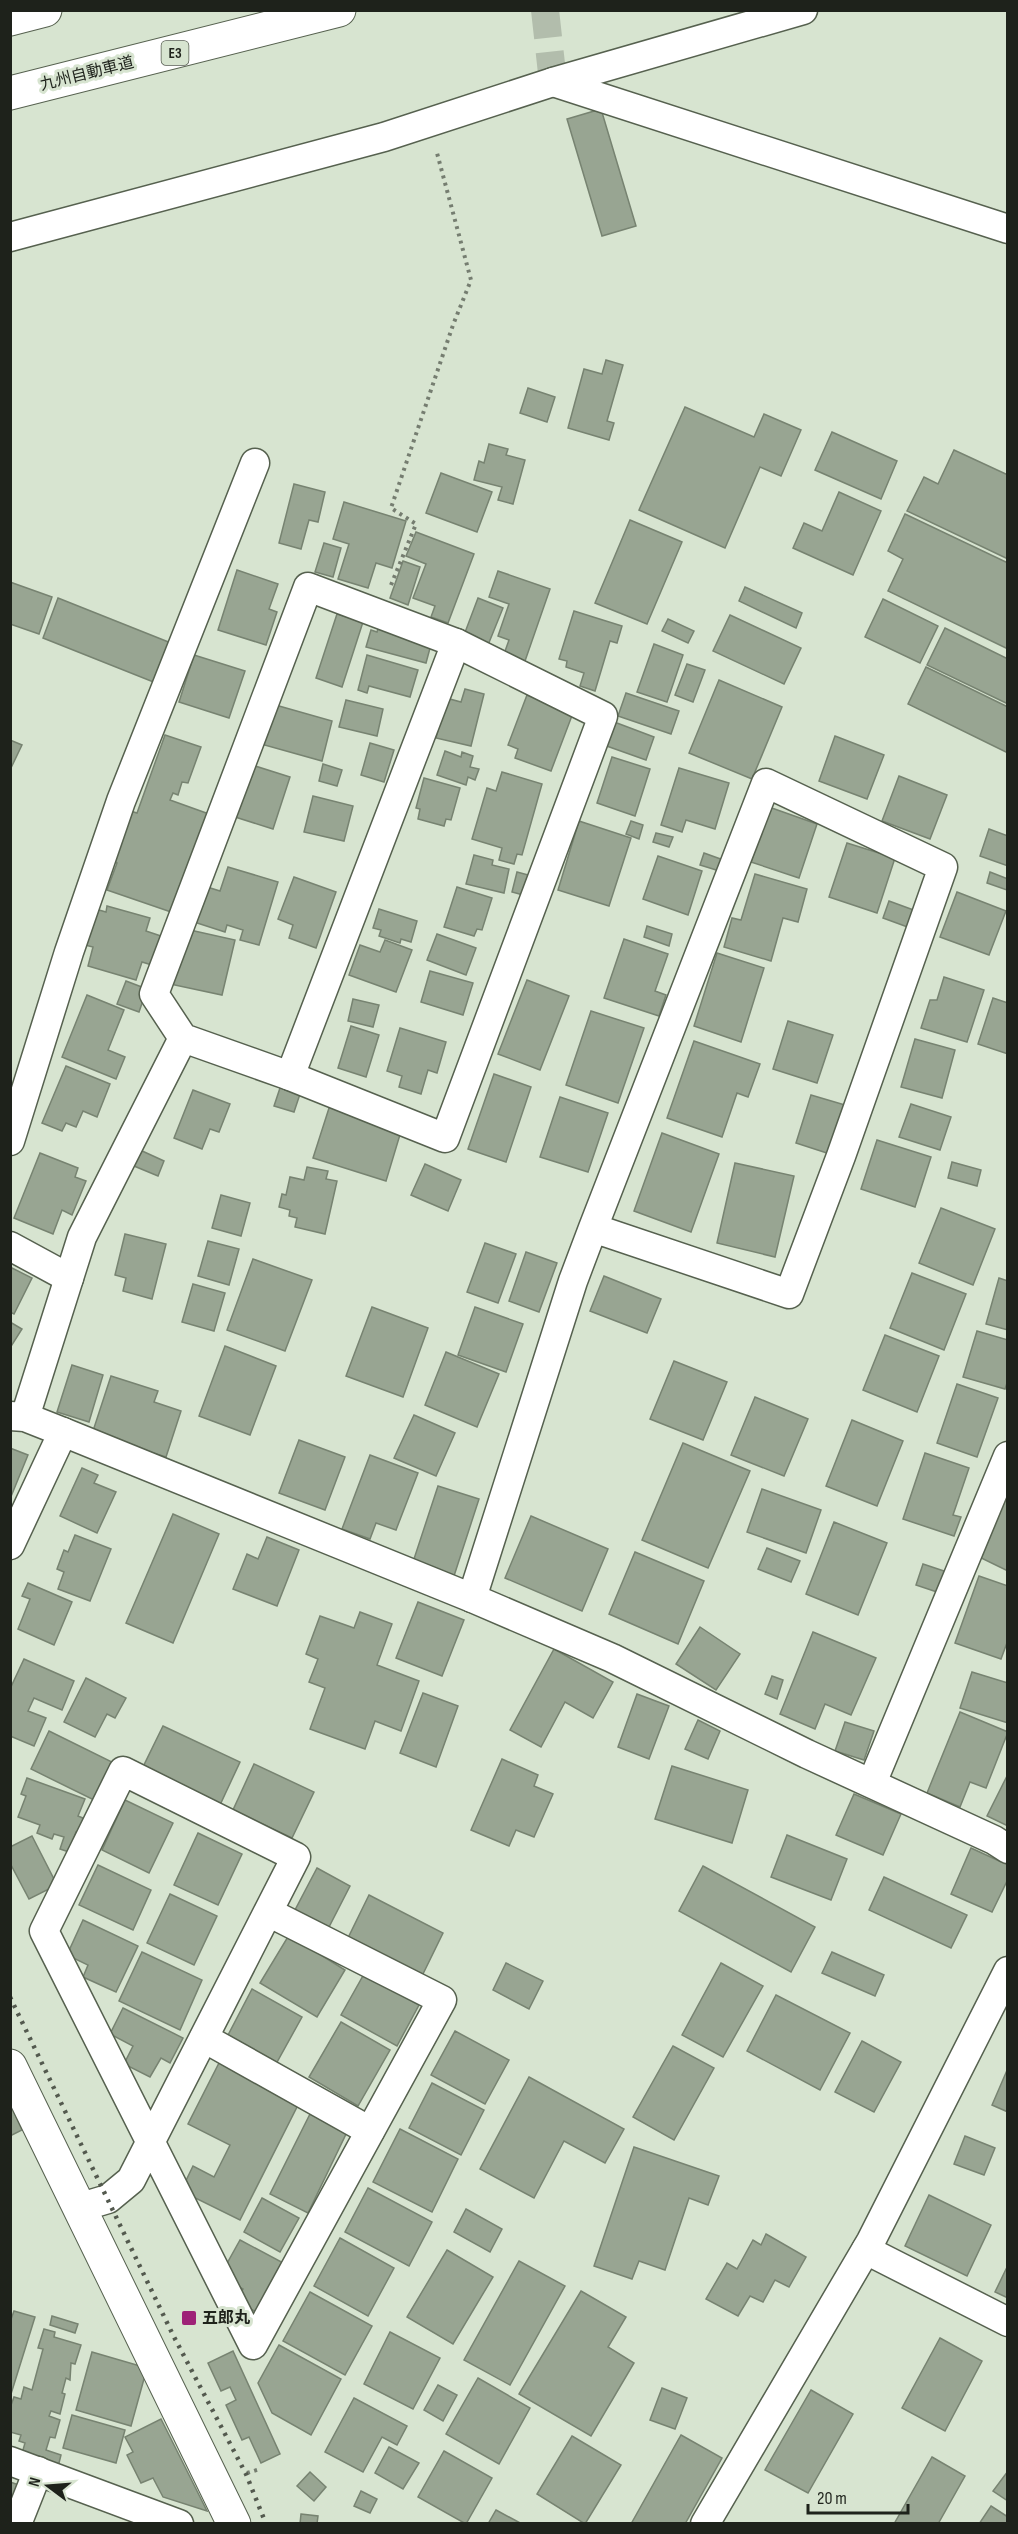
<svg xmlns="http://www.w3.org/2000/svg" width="1018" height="2534" viewBox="0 0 1018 2534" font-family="'Sofia Sans Condensed','Noto Sans JP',sans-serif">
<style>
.building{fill:#98a592;stroke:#778371;stroke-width:1.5}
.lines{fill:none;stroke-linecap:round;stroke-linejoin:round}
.street-tunnel{stroke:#b2bdac;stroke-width:28;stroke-dasharray:28 14;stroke-linecap:butt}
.street-casing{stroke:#56614f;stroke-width:31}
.secondary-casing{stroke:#56614f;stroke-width:35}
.highway-casing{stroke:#56614f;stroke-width:35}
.path{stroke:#757d70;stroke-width:4;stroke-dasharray:3 4.5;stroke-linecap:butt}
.street{stroke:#fff;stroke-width:28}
.secondary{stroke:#fff;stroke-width:33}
.highway{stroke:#fff;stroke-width:33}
.rail{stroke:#53594e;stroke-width:4.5;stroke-dasharray:3 6;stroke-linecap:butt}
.poi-dot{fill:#9e2177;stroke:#d7e4d0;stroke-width:2}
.labels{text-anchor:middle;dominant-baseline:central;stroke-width:6;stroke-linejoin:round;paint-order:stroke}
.shield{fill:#d7e4d0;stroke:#565c51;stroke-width:1.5}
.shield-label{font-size:15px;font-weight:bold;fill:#1e221b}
.street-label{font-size:16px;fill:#1e221b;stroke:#d7e4d0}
.poi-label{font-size:16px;font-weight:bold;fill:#1e221b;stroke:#d7e4d0;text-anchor:start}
</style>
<rect width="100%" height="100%" fill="#d7e4d0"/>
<g class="building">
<polygon points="601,109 636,226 602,236 567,119"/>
<polygon points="606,360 623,365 607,421 614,423 609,440 568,428 584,369 602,374"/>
<polygon points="528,388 555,397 547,422 520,413"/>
<polygon points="685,407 754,437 764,414 801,430 781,476 760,467 725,548 639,510"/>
<polygon points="832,432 897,461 881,499 815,470"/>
<polygon points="489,444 508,449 506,455 525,460 513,504 498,500 502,487 474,480 479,461 484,463"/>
<polygon points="954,450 1008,475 1008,559 907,511 924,477 938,484"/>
<polygon points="441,473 492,492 477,532 426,513"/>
<polygon points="294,484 325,492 318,522 309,520 301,549 279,543"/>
<polygon points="839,492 881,511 853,575 793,548 804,523 822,531"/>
<polygon points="344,502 406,521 392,568 376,563 368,588 338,579 349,544 333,539"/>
<polygon points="905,514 1008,563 1008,649 888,591 903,559 888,551"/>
<polygon points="630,520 682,542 647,624 595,603"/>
<polygon points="416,532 474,554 448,623 431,617 435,606 413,598 426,564 406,556"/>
<polygon points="324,543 341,548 333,577 315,572"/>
<polygon points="403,561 420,567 408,605 390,598"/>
<polygon points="237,570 278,584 269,609 277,612 266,645 218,630"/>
<polygon points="498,571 550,589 525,661 504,654 509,640 498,636 509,604 489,597"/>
<polygon points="10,582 52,597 39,634 10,624"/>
<polygon points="745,587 802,613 796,628 739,601"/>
<polygon points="58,598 176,645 161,685 43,638"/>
<polygon points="478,598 503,608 488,645 464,635"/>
<polygon points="883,599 938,626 920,663 865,637"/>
<polygon points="574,611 622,626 617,643 610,641 595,691 580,686 584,673 566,667 567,661 559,659"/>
<polygon points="337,614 363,622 342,687 316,678"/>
<polygon points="730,615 801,648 784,684 713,651"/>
<polygon points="668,619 694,631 688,643 662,631"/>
<polygon points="380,622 433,637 426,663 366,647 371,630 377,632"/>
<polygon points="945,628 1008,659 1008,704 927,665"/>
<polygon points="654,644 683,655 667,702 637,692"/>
<polygon points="194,655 245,671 229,718 179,702"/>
<polygon points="367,655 418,670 410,697 369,686 367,693 358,690"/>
<polygon points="687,664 705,670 693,702 675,695"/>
<polygon points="926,667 1008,707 1008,753 908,704"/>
<polygon points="719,680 782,707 752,779 689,753"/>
<polygon points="465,689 484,694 471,746 436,738 446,698 461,702"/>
<polygon points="626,693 679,711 671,734 618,716"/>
<polygon points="527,695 573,713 551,771 515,758 518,749 508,745"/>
<polygon points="346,700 383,709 377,736 339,727"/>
<polygon points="272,704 332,721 322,761 261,744"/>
<polygon points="609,720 654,737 646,760 601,744"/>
<polygon points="165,735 201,747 188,783 182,782 178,795 173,793 170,800 209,814 174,913 107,890 117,863 110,860 127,810 137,813"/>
<polygon points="835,736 884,755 867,799 819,781"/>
<polygon points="10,740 22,745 10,770"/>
<polygon points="370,743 394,750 384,782 361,775"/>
<polygon points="445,751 461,757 462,752 473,756 470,767 479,769 475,780 468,777 466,785 437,775"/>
<polygon points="612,757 650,769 635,816 597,803"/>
<polygon points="323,764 342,770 337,786 319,781"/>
<polygon points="252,765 290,777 273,829 235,817"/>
<polygon points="679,768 729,783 715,829 686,820 682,832 661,825"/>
<polygon points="502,772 542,784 522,855 517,854 514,864 499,860 502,848 472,839 487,788 496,791"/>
<polygon points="899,776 947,795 930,839 882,821"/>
<polygon points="424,778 460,788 451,820 446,819 444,826 418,819 420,809 416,808"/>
<polygon points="313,796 353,806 344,841 304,832"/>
<polygon points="769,807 817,824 799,878 751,862"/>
<polygon points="579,821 631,838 609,906 558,890"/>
<polygon points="631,821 643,825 639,839 626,834"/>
<polygon points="989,829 1008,836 1008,866 980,856"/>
<polygon points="656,833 673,837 669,847 653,842"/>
<polygon points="847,843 895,858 877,913 829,897"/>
<polygon points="704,853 729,862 726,873 700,865"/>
<polygon points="474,855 493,860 492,865 509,869 504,893 466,884"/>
<polygon points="658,856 702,871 688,915 643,899"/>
<polygon points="228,867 278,882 259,945 240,940 243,930 227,925 225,932 194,922 204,886 220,891"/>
<polygon points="517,872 532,876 527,896 512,892"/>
<polygon points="990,872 1008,879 1007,890 987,883"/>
<polygon points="755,874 807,889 798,922 783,918 771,961 724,947 732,918 741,920"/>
<polygon points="294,877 336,892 316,948 289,938 293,925 278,919"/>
<polygon points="457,887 492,898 482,930 477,929 474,936 444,927"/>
<polygon points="957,892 1006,911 989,955 940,937"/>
<polygon points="889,901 919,912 913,929 883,918"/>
<polygon points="107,906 150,918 146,931 161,936 152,965 142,962 136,980 88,966 93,947 81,944 92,908 106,912"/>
<polygon points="379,909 417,921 411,942 401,939 400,943 379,936 381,930 373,928"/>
<polygon points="647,926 672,934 669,946 644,937"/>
<polygon points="190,930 235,940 222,995 170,984"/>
<polygon points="437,934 476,948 466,975 427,960"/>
<polygon points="624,939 668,954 655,991 666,995 659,1016 604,998"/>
<polygon points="385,940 412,950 396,992 349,975 360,945 380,952"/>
<polygon points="717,953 764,968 741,1042 694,1026"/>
<polygon points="430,971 473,983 463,1015 421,1002"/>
<polygon points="944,977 984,990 967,1042 921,1028 930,1000 937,1000"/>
<polygon points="527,980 569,996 540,1070 498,1054"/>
<polygon points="126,981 147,989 139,1012 117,1004"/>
<polygon points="87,995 124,1010 108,1050 125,1057 116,1079 62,1057"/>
<polygon points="993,998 1008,1003 1008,1054 978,1044"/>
<polygon points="353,999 379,1005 373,1027 348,1021"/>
<polygon points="591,1011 644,1028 618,1103 566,1085"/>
<polygon points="788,1021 833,1035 817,1083 773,1069"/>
<polygon points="351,1026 379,1035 366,1077 338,1068"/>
<polygon points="400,1028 446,1042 437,1073 428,1070 421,1094 399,1087 402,1076 387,1071"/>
<polygon points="915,1039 955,1050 942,1098 901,1087"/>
<polygon points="694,1041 760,1064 748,1097 737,1093 722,1137 667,1118"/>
<polygon points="66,1066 110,1084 97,1117 83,1111 76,1127 66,1123 62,1131 42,1123"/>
<polygon points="494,1074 531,1087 506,1162 468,1149"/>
<polygon points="282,1082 302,1088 294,1112 274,1106"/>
<polygon points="193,1090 230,1104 219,1132 210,1129 202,1149 174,1138"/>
<polygon points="811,1095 845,1105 830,1154 796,1143"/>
<polygon points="560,1097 608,1113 588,1172 540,1157"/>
<polygon points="911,1104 951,1117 940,1150 899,1137"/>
<polygon points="330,1105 402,1128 386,1181 313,1158"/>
<polygon points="662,1133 719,1154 691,1232 634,1211"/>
<polygon points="877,1140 931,1157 915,1207 861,1189"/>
<polygon points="140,1150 164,1161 158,1176 134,1166"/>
<polygon points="40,1153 78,1168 75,1177 86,1181 72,1215 62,1210 53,1234 14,1218"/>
<polygon points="952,1162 981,1170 977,1186 948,1178"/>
<polygon points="735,1163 794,1176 775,1257 717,1243"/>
<polygon points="425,1164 461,1180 448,1211 411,1195"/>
<polygon points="307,1167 328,1171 326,1179 337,1181 325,1234 295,1227 297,1218 289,1216 290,1210 279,1207 282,1194 286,1195 290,1177 304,1180"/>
<polygon points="221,1195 250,1203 241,1236 212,1228"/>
<polygon points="941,1208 995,1229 973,1285 919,1263"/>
<polygon points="125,1234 166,1244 152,1299 123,1291 126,1278 115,1275"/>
<polygon points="208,1241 239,1249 229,1285 198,1276"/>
<polygon points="485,1243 516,1254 498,1303 467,1292"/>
<polygon points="526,1252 557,1263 539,1312 509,1301"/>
<polygon points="253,1259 312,1280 285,1351 227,1330"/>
<polygon points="10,1267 32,1278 14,1314 10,1312"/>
<polygon points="912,1273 966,1294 944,1350 890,1328"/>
<polygon points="604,1276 661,1299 647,1333 590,1311"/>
<polygon points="999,1278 1008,1281 1008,1330 986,1324"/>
<polygon points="193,1284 225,1293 214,1331 182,1322"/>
<polygon points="372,1307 428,1328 403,1397 346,1376"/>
<polygon points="475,1307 523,1324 506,1372 458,1355"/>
<polygon points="10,1322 22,1329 10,1348"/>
<polygon points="977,1331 1008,1340 1008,1380 1005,1389 963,1377"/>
<polygon points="885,1335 939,1356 917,1412 863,1390"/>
<polygon points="225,1346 276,1366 250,1435 199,1416"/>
<polygon points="446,1352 499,1374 477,1427 425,1405"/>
<polygon points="674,1361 727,1382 703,1440 650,1419"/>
<polygon points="72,1365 103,1375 89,1422 57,1412"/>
<polygon points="111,1376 158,1391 154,1402 181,1411 166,1457 92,1434"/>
<polygon points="957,1384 998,1398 977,1457 937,1443"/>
<polygon points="755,1397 808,1419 784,1476 731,1455"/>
<polygon points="414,1415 455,1433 436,1476 394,1458"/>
<polygon points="852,1420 903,1441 877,1506 826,1486"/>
<polygon points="299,1440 345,1457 325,1510 279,1493"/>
<polygon points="683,1443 750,1471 708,1568 642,1540"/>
<polygon points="10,1448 28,1455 10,1499"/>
<polygon points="925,1453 969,1468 953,1515 961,1517 954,1536 903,1519"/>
<polygon points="370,1455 418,1473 396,1530 376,1523 370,1539 342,1529"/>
<polygon points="82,1468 98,1475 94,1483 116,1492 97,1533 60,1516"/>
<polygon points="438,1486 479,1499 453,1579 412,1565"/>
<polygon points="762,1489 821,1510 806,1553 747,1532"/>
<polygon points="1008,1493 1008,1571 977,1556"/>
<polygon points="173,1514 219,1534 173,1643 126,1623"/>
<polygon points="531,1516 608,1549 582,1611 505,1578"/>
<polygon points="834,1522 887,1543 858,1615 806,1594"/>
<polygon points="75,1535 111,1549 90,1601 58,1589 64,1572 57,1569 64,1550 68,1552"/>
<polygon points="267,1537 299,1550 277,1606 233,1589 247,1554 258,1559"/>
<polygon points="767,1548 800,1561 791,1582 758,1569"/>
<polygon points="635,1552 704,1581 678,1644 609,1614"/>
<polygon points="923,1564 950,1573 943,1594 916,1585"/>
<polygon points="979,1576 1008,1586 1008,1640 1001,1659 955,1643"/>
<polygon points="28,1583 72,1602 54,1645 18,1629 30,1599 22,1596"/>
<polygon points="418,1602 464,1620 442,1676 396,1658"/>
<polygon points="360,1612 392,1624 377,1665 419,1681 401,1731 375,1721 365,1749 310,1729 325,1688 309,1682 318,1659 306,1654 320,1616 354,1628"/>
<polygon points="700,1627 740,1654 716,1690 676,1664"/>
<polygon points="813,1632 876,1658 851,1715 825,1704 815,1729 780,1714"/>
<polygon points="554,1649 613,1682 593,1718 565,1702 541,1747 510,1730"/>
<polygon points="24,1659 74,1681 62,1710 34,1698 28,1711 46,1718 34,1746 10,1736 10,1689"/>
<polygon points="972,1672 1008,1683 1008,1723 960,1708"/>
<polygon points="772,1676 783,1680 777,1699 765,1694"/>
<polygon points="86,1678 126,1698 115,1718 107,1714 95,1737 64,1722"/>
<polygon points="423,1693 458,1706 436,1767 400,1753"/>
<polygon points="637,1694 669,1706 649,1759 618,1747"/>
<polygon points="960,1712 1008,1732 986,1788 970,1782 960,1807 927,1793"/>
<polygon points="698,1720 720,1731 708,1759 685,1749"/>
<polygon points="845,1722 874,1731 864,1760 835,1751"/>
<polygon points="163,1726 240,1762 220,1805 142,1769"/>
<polygon points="49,1731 114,1763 96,1801 31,1769"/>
<polygon points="502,1759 538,1775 534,1786 553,1794 534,1837 516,1830 509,1846 471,1830"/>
<polygon points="254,1764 314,1792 292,1838 233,1810"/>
<polygon points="672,1766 748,1790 732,1843 655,1819"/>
<polygon points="1008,1774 1008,1826 987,1816"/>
<polygon points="27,1778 85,1799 78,1816 90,1821 85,1835 76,1832 69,1852 60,1849 64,1837 54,1834 52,1839 37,1833 40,1825 18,1817 26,1796 21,1794"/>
<polygon points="854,1794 901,1814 883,1855 836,1835"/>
<polygon points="125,1800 173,1823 149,1873 102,1850"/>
<polygon points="198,1833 242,1854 218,1905 174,1885"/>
<polygon points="787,1835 847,1859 831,1900 771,1877"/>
<polygon points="32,1836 57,1885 29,1899 10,1863 10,1847"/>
<polygon points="971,1848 1008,1865 1008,1879 992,1912 951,1894"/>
<polygon points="98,1865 151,1890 133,1930 79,1905"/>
<polygon points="703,1866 815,1927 791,1972 679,1911"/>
<polygon points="317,1868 350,1886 329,1927 295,1910"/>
<polygon points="884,1877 967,1915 951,1948 869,1910"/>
<polygon points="170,1894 217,1916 194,1965 147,1943"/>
<polygon points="369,1895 443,1933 421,1978 347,1940"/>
<polygon points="83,1920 138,1946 116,1992 83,1977 88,1965 67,1955"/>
<polygon points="289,1935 345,1970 317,2017 260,1983"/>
<polygon points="142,1952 202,1980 180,2030 119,2001"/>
<polygon points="832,1952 884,1975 875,1996 822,1973"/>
<polygon points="506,1963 543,1981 529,2009 493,1990"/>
<polygon points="721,1963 763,1986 723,2057 682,2035"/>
<polygon points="364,1974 419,2005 397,2046 341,2015"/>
<polygon points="252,1989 302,2017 276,2064 227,2037"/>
<polygon points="776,1995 850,2033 820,2090 747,2051"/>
<polygon points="123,2008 183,2038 170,2063 161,2058 150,2077 124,2064 133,2046 110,2034"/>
<polygon points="341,2022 390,2050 358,2106 309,2077"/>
<polygon points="455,2031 509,2060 485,2104 431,2075"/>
<polygon points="862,2041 901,2062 874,2112 835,2092"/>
<polygon points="673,2046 714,2068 674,2140 633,2117"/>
<polygon points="220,2061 300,2101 240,2220 181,2191 193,2166 214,2177 230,2145 188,2124"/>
<polygon points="1008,2068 1008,2112 992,2105"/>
<polygon points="529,2077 624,2129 605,2163 564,2141 534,2198 480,2169"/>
<polygon points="432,2083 484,2110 461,2155 409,2128"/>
<polygon points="10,2104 22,2130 10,2136"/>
<polygon points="310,2114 347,2132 308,2213 270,2194"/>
<polygon points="400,2129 458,2159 432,2212 373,2182"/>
<polygon points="965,2136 995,2148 984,2175 954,2164"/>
<polygon points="634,2147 719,2176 708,2205 689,2198 665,2270 639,2261 632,2279 594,2266"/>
<polygon points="368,2188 432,2222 409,2266 345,2232"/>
<polygon points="929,2195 991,2225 967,2276 905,2246"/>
<polygon points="262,2198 299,2218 280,2252 244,2232"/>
<polygon points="466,2209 502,2229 490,2252 454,2232"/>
<polygon points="766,2234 806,2257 789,2287 775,2280 763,2302 750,2296 738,2316 706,2299 727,2263 737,2269 753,2240 761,2245"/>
<polygon points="340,2238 394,2268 368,2316 314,2286"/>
<polygon points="240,2240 289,2266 262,2315 236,2301 243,2289 220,2276"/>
<polygon points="447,2250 493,2277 453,2344 407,2317"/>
<polygon points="519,2261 565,2286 510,2385 464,2360"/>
<polygon points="1008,2265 1008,2298 995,2292"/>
<polygon points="581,2291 626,2317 608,2347 634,2363 591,2436 519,2394"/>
<polygon points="310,2292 372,2326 345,2375 283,2341"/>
<polygon points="14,2311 35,2317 11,2394 10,2322"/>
<polygon points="52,2316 78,2324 75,2333 50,2325"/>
<polygon points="44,2329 55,2332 54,2337 81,2345 75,2364 71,2363 70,2380 66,2378 62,2393 65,2394 60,2414 51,2411 49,2416 60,2420 55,2438 50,2437 46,2450 61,2455 58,2467 21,2457 25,2443 19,2441 21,2435 10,2432 10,2408 14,2397 21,2399 24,2387 32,2390 43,2349 38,2348"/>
<polygon points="390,2332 440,2358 413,2409 364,2384"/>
<polygon points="940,2338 982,2361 945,2431 902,2408"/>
<polygon points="279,2345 341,2379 311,2435 272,2413 258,2383"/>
<polygon points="233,2351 280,2454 261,2463 249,2437 242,2440 226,2405 236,2400 230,2387 221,2391 208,2363"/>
<polygon points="92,2352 147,2368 131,2426 76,2410"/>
<polygon points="478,2378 530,2408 499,2464 446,2434"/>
<polygon points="438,2385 457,2395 443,2421 424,2410"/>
<polygon points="662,2388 687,2398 675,2429 650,2420"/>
<polygon points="811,2390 853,2414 808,2493 765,2470"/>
<polygon points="354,2398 407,2426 397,2445 382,2437 363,2472 325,2452"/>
<polygon points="72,2415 125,2430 116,2463 63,2448"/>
<polygon points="161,2419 207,2511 163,2497 153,2478 141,2483 127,2455 133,2452 125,2437"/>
<polygon points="681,2435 722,2458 685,2524 631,2524"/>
<polygon points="572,2436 621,2465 585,2524 537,2494"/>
<polygon points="389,2447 419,2463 403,2489 375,2473"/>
<polygon points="444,2451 492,2478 466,2524 418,2497"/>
<polygon points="932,2457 965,2476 938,2524 894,2524"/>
<polygon points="1008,2471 1008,2501 993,2491"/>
<polygon points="310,2472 326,2487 314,2501 297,2486"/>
<polygon points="10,2482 19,2485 10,2509"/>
<polygon points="361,2491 377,2499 370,2513 354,2506"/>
<polygon points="991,2506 1008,2517 1008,2524 979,2524"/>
<polygon points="496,2510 522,2524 488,2524"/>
<polygon points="301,2514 318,2516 317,2524 300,2524"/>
</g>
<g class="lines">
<polyline class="street-tunnel" points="545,10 553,82"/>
<defs>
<g id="street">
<polyline points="553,82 1008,229"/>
<polyline points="10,237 384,137 553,82 803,10"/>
<polygon points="308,587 456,643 603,716 445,1138 290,1076 183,1038 154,994"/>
<polyline points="290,1076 456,643"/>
<polyline points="10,1141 69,952 121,801 255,463"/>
<polyline points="10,1246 69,1278"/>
<polyline points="10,1416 25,1417 63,1432 472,1598 612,1658 807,1754 994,1840 1008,1849"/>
<polyline points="25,1417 82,1237 183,1038"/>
<polyline points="10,1545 63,1432"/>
<polyline points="472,1598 573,1281 593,1228 766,783 943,867 841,1156 789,1294 593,1228"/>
<polyline points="872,1783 1008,1456"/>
<polyline points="204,2038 370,2131"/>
<polyline points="81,2207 108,2199 131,2180 296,1857 123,1771 44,1931 253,2345 442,2000 268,1912"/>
<polyline points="866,2250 1008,2322"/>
<polyline points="10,2461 179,2524"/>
<polyline points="17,2524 38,2471"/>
<polyline points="705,2524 871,2241 1008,1971"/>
</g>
<polyline id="secondary" points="10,2066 234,2524"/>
<g id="highway">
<polyline points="10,19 45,10"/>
<polyline points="10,93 339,10"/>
</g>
</defs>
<use href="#street" class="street-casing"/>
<use href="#secondary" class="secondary-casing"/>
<use href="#highway" class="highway-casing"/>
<g class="path">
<polyline points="391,585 416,524 391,508 453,325 471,280 437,153"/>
<polyline points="247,2473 260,2469"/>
</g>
<use href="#street" class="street"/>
<use href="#secondary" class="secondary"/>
<use href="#highway" class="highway"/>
<polyline class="rail" points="10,1997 173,2335 246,2474 266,2524"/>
</g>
<rect class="poi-dot" x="181" y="2310" width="16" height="16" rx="3"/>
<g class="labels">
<rect class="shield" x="161.5" y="41" width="27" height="24" rx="4.5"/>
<g class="shield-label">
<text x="175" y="53">E3</text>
</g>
<g class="street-label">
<text transform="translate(87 74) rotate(-14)">九州自動車道</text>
</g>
<g class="poi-label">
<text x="202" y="2318">五郎丸</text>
</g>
</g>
<rect width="1018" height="2534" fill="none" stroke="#1e221b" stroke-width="24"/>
<g transform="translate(48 2486) rotate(286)" stroke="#d7e4d0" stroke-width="4.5" paint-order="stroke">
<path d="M0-4.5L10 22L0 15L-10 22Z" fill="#1e221b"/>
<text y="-9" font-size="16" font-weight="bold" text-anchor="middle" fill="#1e221b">N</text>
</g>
<path d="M808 2504v9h100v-9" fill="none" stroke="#1e221b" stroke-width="3"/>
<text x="817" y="2504" font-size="18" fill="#1e221b" stroke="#d7e4d0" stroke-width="4.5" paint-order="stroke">20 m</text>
</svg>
